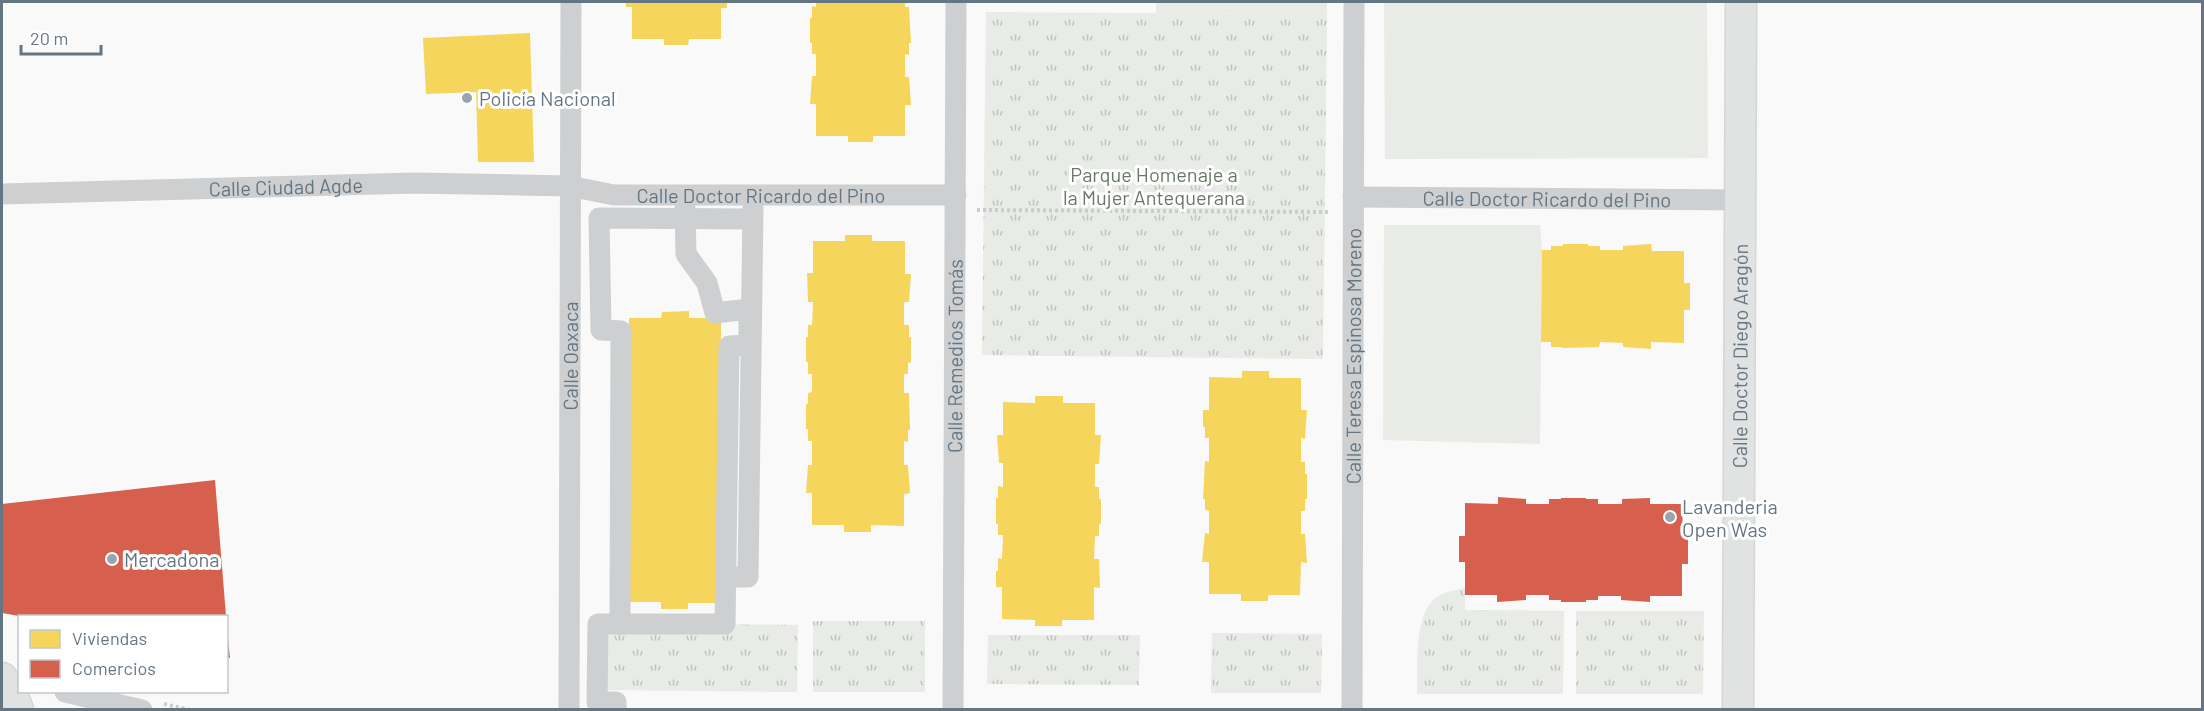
<svg xmlns="http://www.w3.org/2000/svg" width="2204" height="711" viewBox="0 0 2204 711" font-family="Barlow,sans-serif">
<style>
.green{fill:#e8ebe6}
.park{fill:url(#park-tufts)}
.homes{fill:#f6d55c}
.shops{fill:#d6604d}
.lines{fill:none;stroke-linecap:round;stroke-linejoin:round}
.secondary-casing{stroke:#d5d6d7;stroke-width:33}
.path{stroke:#cbcccd;stroke-width:4;stroke-dasharray:3 3;stroke-linecap:butt}
.street{stroke:#cecfd0;stroke-width:21}
.secondary{stroke:#e1e2e2;stroke-width:30}
.poi-dot{fill:#99a4ac;stroke:#fff;stroke-width:2}
.labels{text-anchor:middle;dominant-baseline:central;stroke-width:6;stroke-linejoin:round;paint-order:stroke}
.poi-label{font-size:20px;fill:#657683;stroke:#fff;text-anchor:start}
.park-label{font-size:20px;fill:#687a64;stroke:#fff}
.street-label{font-size:20px;fill:#657683;stroke:#fff}
</style>
<defs>
<pattern id="park-tufts" width="24" height="20" patternUnits="userSpaceOnUse" patternTransform="scale(1.5)"><rect width="24" height="20" fill="#e8ebe6"/><path d="M3 7l-1-3M5 7V3M7 7l1-3M15 17l-1-3M17 17v-4M19 17l1-3" fill="none" stroke="#c0c3c0"/></pattern>
</defs>
<rect width="100%" height="100%" fill="#f9f9f9"/>
<g class="green">
<polygon points="1156,2 1327,2 1327,14 1156,13"/>
<polygon points="1384,2 1707,2 1708,158 1385,159"/>
<polygon points="1384,225 1540,225 1542,250 1540,444 1383,440"/>
</g>
<g class="park">
<polygon points="986,12 1327,14 1323,359 982,355"/>
<path d="M1465 588V610L1564 611 1563 694H1417C1418 667 1412 607 1442 594 1449 591 1458 590 1465 588Z"/>
<polygon points="1576,611 1704,611 1703,694 1576,694"/>
<rect x="813" y="621" width="112" height="71"/>
<polygon points="607,623 798,625 797,692 606,690"/>
<polygon points="1212,633 1322,634 1321,693 1211,693"/>
<polygon points="988,635 1140,635 1139,685 987,684"/>
</g>
<g class="homes">
<polygon points="626,2 727,2 727,8 721,8 721,39 689,39 688,45 664,45 664,39 632,39 632,7 626,7"/>
<polygon points="816,2 905,2 905,7 909,7 911,43 909,43 909,55 905,54 905,77 909,77 911,105 905,105 905,136 873,136 873,142 848,142 848,136 816,136 816,104 810,104 812,76 816,76 816,54 812,54 812,43 810,43 810,18 812,18 812,6 816,7"/>
<polygon points="530,33 534,162 478,162 476,92 426,94 423,38"/>
<polygon points="845,235 872,235 872,241 905,241 905,274 911,274 909,302 904,302 904,325 909,325 909,337 911,337 911,362 908,363 908,374 904,374 904,393 909,393 910,430 908,430 908,442 904,441 904,465 908,465 910,493 904,494 904,526 871,525 871,532 844,532 844,525 812,525 812,493 806,493 808,465 812,465 812,441 808,441 808,429 806,429 806,404 808,404 808,393 812,392 812,374 808,374 808,362 806,362 806,337 808,337 808,325 812,325 813,302 808,302 807,273 813,273 813,241 845,241"/>
<polygon points="1563,244 1588,244 1588,246 1600,246 1600,250 1623,250 1623,246 1651,244 1652,251 1684,251 1684,283 1690,283 1690,310 1684,310 1684,343 1651,342 1651,349 1623,347 1623,343 1600,342 1599,347 1562,348 1562,347 1551,347 1551,342 1541,342 1542,250 1551,250 1551,246 1563,246"/>
<polygon points="689,311 689,318 721,318 720,603 688,603 688,609 661,609 661,602 628,602 629,318 661,318 662,312"/>
<polygon points="1242,371 1269,371 1269,378 1301,378 1301,410 1307,410 1305,439 1301,438 1301,462 1305,462 1305,474 1307,474 1307,499 1305,499 1305,511 1301,511 1301,534 1305,534 1307,563 1301,562 1300,595 1268,595 1268,601 1241,601 1241,594 1209,594 1209,562 1202,562 1205,533 1209,534 1209,511 1205,510 1205,499 1203,499 1205,461 1209,462 1209,438 1205,438 1205,427 1203,427 1203,410 1209,410 1209,377 1242,378"/>
<polygon points="1035,396 1063,396 1063,403 1095,403 1095,435 1101,435 1099,464 1095,464 1095,487 1099,487 1099,499 1101,499 1101,524 1099,524 1099,536 1095,536 1094,559 1099,559 1100,588 1094,587 1094,620 1062,620 1062,626 1035,626 1035,620 1002,619 1002,587 996,587 996,571 998,571 998,558 1002,559 1003,535 998,535 998,524 996,524 996,498 998,498 998,486 1003,487 1003,463 999,463 997,435 1003,435 1003,402 1035,403"/>
</g>
<g class="shops">
<polygon points="215,480 226,616 19,616 2,613 2,504"/>
<polygon points="1498,497 1526,499 1526,504 1549,504 1549,499 1561,499 1561,498 1586,498 1586,499 1598,499 1598,504 1622,504 1622,499 1650,498 1650,504 1683,504 1682,537 1688,537 1688,564 1682,564 1682,596 1650,596 1650,602 1621,600 1621,596 1598,596 1598,600 1586,600 1586,602 1561,602 1561,600 1549,600 1549,595 1526,595 1526,600 1497,602 1497,595 1465,595 1465,562 1459,562 1459,536 1465,536 1465,503 1498,504"/>
<polygon points="226,639 228,639 230,658 226,657"/>
</g>
<g class="lines">
<defs>
<g id="secondary">
<polyline points="2,678 12,693 18,710"/>
<path id="s6" d="M1738 710 1741 2"/>
</g>
</defs>
<use href="#secondary" class="secondary-casing"/>
<g class="path">
<polyline points="977,210 1330,212"/>
<polyline points="164,704 190,710"/>
</g>
<g class="street">
<path id="s1" d="M2 194 415 183 569 186 614 195H956"/>
<path id="s2" d="M1353 197 1741 200"/>
<polyline points="726,577 748,577 753,208"/>
<polyline points="620,624 621,331 601,330 599,218 752,219"/>
<polyline points="65,692 142,710"/>
<path id="s3" d="M569 710 571 2"/>
<polyline points="616,710 616,702 597,702 598,624 725,624 729,346 749,345 749,309 715,313 707,283 686,254 685,208"/>
<path id="s4" d="M953 710 956 2"/>
<path id="s5" d="M1352 710 1354 2"/>
</g>
<use href="#secondary" class="secondary"/>
</g>
<g class="poi-dot">
<circle cx="467" cy="98" r="6"/>
<circle cx="1670" cy="517" r="6"/>
<circle cx="112" cy="559" r="6"/>
</g>
<g class="labels">
<g class="poi-label">
<text x="479" y="98">Policía Nacional</text>
<text x="1682" y="506">Lavanderia<tspan x="1682" dy="23">Open Was</tspan></text>
<text x="124" y="559">Mercadona</text>
</g>
<g class="park-label">
<text x="1154" y="174">Parque Homenaje a<tspan x="1154" dy="23">la Mujer Antequerana</tspan></text>
</g>
<g class="street-label">
<text stroke="none"><textPath href="#s1" startOffset="284">Calle Ciudad Agde</textPath></text>
<text stroke="none"><textPath href="#s1" startOffset="760">Calle Doctor Ricardo del Pino</textPath></text>
<text stroke="none"><textPath href="#s2" startOffset="194">Calle Doctor Ricardo del Pino</textPath></text>
<text stroke="none"><textPath href="#s3" startOffset="354">Calle Oaxaca</textPath></text>
<text stroke="none"><textPath href="#s4" startOffset="354">Calle Remedios Tomás</textPath></text>
<text stroke="none"><textPath href="#s5" startOffset="354">Calle Teresa Espinosa Moreno</textPath></text>
<text stroke="none"><textPath href="#s6" startOffset="354">Calle Doctor Diego Aragón</textPath></text>
</g>
</g>
<rect width="2204" height="711" fill="none" stroke="#657683" stroke-width="6"/>
<rect x="18" y="615" width="210" height="78" fill="#ffffff" stroke="#c1c8cd" stroke-width="1.5"/>
<rect x="30" y="630" width="30" height="18" fill="#f6d55c" stroke="#c1c8cd" stroke-width="1.5"/>
<text x="72" y="645" font-size="18" fill="#657683">Viviendas</text>
<rect x="30" y="660" width="30" height="18" fill="#d6604d" stroke="#c1c8cd" stroke-width="1.5"/>
<text x="72" y="675" font-size="18" fill="#657683">Comercios</text>
<path d="M21 45v9h80v-9" fill="none" stroke="#657683" stroke-width="3"/>
<text x="30" y="45" font-size="18" fill="#657683" stroke="#ffffff" stroke-width="4.5" paint-order="stroke">20 m</text>
</svg>
